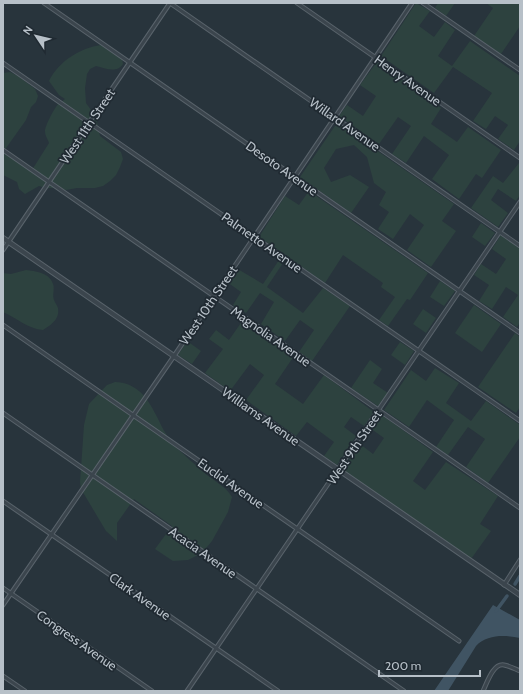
<svg xmlns="http://www.w3.org/2000/svg" width="523" height="694" viewBox="0 0 523 694" font-family="Cabin,sans-serif">
<style>
.green{fill:#2d423f}
.water{fill:#405463}
.lines{fill:none;stroke-linecap:round;stroke-linejoin:round}
.canal{stroke:#405463;stroke-width:3.5}
.minor-casing{stroke:#59636b;stroke-width:5}
.tertiary-casing{stroke:#59636b;stroke-width:6}
.minor{stroke:#3b454d;stroke-width:3}
.tertiary{stroke:#3b454d;stroke-width:4}
.labels{text-anchor:middle;dominant-baseline:central;stroke-width:3.5;stroke-linejoin:round;paint-order:stroke}
.street-label{font-size:13px;fill:#b7c0c8;stroke:#202a32}
</style>
<rect width="100%" height="100%" fill="#28343c"/>
<g class="green">
<polygon points="416,3 430,11 419,26 434,37 445,22 455,30 438,56 452,66 470,41 520,76 520,141 514,150 498,139 508,125 495,116 486,129 473,121 492,93 453,67 434,93 381,56"/>
<polygon points="438,3 455,3 446,16 435,8"/>
<polygon points="486,3 520,3 520,26 501,54 474,36 493,8"/>
<path d="M101 45C108 51 115 54 122 59L123 64C116 74 105 68 96 66L90 69 87 74 85 88 86 103 96 117 100 136 121 152 123 159 120 167 116 175 110 181 103 186 95 188H77L66 190 60 188H46L39 186 25 194 19 189 17 182 3 175V73L10 72 18 76 35 89 38 96 36 102 31 107 26 120 4 151 32 170 49 143C48 139 45 136 45 131 45 126 53 111 56 107 58 103 62 102 65 99L59 95 49 81C59 61 80 48 101 45Z"/>
<polygon points="377,62 441,108 431,124 457,142 468,127 501,150 482,178 476,174 459,199 432,179 449,155 424,136 406,163 392,154 411,126 398,117 379,144 339,116 347,105 363,116 376,96 360,85"/>
<polygon points="337,123 454,204 442,221 456,231 431,267 407,250 424,225 410,214 393,239 378,229 389,212 379,205 386,192 374,183 367,157 354,145 336,149 324,168 331,182 350,175 369,187 351,213 300,177"/>
<polygon points="519,163 520,164 520,195 516,201 498,189 491,200 508,213 498,227 471,208 493,176 503,183"/>
<polygon points="309,191 428,273 410,300 407,299 388,326 379,320 395,297 381,287 383,283 343,255 325,283 259,237 285,196 299,205"/>
<polygon points="481,223 495,233 485,246 472,237"/>
<polygon points="501,235 520,249 520,322 517,327 503,317 518,295 506,287 492,309 479,301 489,285 474,275 481,264 496,274 506,259 492,249"/>
<polygon points="279,260 283,263 267,287 303,313 323,288 350,306 312,361 299,352 314,330 300,320 285,341 261,324 274,302 260,293 246,313 233,305 241,292 227,282 236,268 263,284"/>
<path d="M26 270C35 271 50 273 53 284 55 289 52 295 54 300 55 303 57 305 58 308 60 319 51 325 43 330 28 329 17 318 3 312V273L11 274Z"/>
<polygon points="440,281 455,291 444,306 430,297"/>
<polygon points="474,305 501,324 482,352 455,333"/>
<polygon points="423,309 436,318 426,333 413,324"/>
<polygon points="243,320 294,356 275,384 303,404 324,375 374,412 364,426 351,417 344,427 356,436 337,465 324,456 334,442 307,422 296,436 246,400 264,375 250,364 230,391 205,373 223,349 209,339 216,330 229,340"/>
<polygon points="515,333 520,337 520,407 516,413 478,387"/>
<polygon points="187,341 201,351 192,364 178,355"/>
<polygon points="400,342 414,351 405,365 391,355"/>
<polygon points="370,360 382,369 373,383 388,393 378,406 351,388"/>
<polygon points="435,368 459,383 446,403 471,421 486,401 520,425 520,437 488,483 466,467 485,439 468,427 448,455 436,447 454,420 427,400 409,427 384,410 411,370 426,381"/>
<path d="M115 382C155 384 154 428 179 450 188 458 197 467 207 475 216 482 226 487 232 497L228 512 212 541 202 553 188 560 173 561 155 549 172 526 134 499 117 523V541L106 531 81 489 80 482 84 425 89 404 107 385Z"/>
<polygon points="379,415 382,415 433,452 413,481 425,490 446,462 498,496 480,524 491,531 471,559 342,470 360,444 373,454 384,438 370,428"/>
</g>
<path class="water" d="M493 605 520 620V638C506 635 487 634 476 646L448 691H434Z"/>
<g class="lines">
<g class="canal">
<polyline points="515,584 520,576"/>
<polyline points="496,611 507,596"/>
</g>
<defs>
<g id="minor">
<polyline points="44,3 520,333"/>
<polyline points="170,3 520,246"/>
<polyline points="297,3 520,158"/>
<polyline points="423,3 520,70"/>
<polyline points="3,63 520,421"/>
<polyline points="3,150 520,508"/>
<polyline points="3,250 170,3"/>
<polyline points="3,325 459,641"/>
<polyline points="3,413 404,691"/>
<polyline points="3,501 278,691"/>
<polyline points="504,585 520,560"/>
<polyline points="3,588 152,691"/>
<polyline points="3,605 174,356 412,3"/>
<polyline points="3,676 25,691"/>
<polyline points="187,691 520,202"/>
<path d="M483 691C487 683 493 663 504 665 510 666 515 669 520 671"/>
</g>
<polyline id="tertiary" points="3,238 520,595"/>
</defs>
<use href="#minor" class="minor-casing"/>
<use href="#tertiary" class="tertiary-casing"/>
<use href="#minor" class="minor"/>
<use href="#tertiary" class="tertiary"/>
</g>
<g class="labels">
<g class="street-label">
<text transform="translate(408 80) rotate(35)">Henry Avenue</text>
<text transform="translate(345 124) rotate(35)">Willard Avenue</text>
<text transform="translate(87 126) rotate(-56)">West 11th Street</text>
<text transform="translate(282 168) rotate(35)">Desoto Avenue</text>
<text transform="translate(262 242) rotate(35)">Palmetto Avenue</text>
<text transform="translate(208 305) rotate(-56)">West 10th Street</text>
<text transform="translate(271 336) rotate(35)">Magnolia Avenue</text>
<text transform="translate(261 416) rotate(35)">Williams Avenue</text>
<text transform="translate(354 447) rotate(-56)">West 9th Street</text>
<text transform="translate(231 483) rotate(35)">Euclid Avenue</text>
<text transform="translate(203 552) rotate(35)">Acacia Avenue</text>
<text transform="translate(140 596) rotate(35)">Clark Avenue</text>
<text transform="translate(77 640) rotate(35)">Congress Avenue</text>
</g>
</g>
<rect width="523" height="694" fill="none" stroke="#b7c0c8" stroke-width="8"/>
<g transform="translate(36 36) rotate(305)" stroke="#202a32" stroke-width="3" paint-order="stroke">
<path d="M0-3L7 15L0 10L-7 15Z" fill="#b7c0c8"/>
<text y="-6" font-size="11" font-weight="bold" text-anchor="middle" fill="#b7c0c8">N</text>
</g>
<path d="M379 670v6h101v-6" fill="none" stroke="#b7c0c8" stroke-width="2"/>
<text x="385" y="670" font-size="12" fill="#b7c0c8" stroke="#202a32" stroke-width="3" paint-order="stroke">200 m</text>
</svg>
